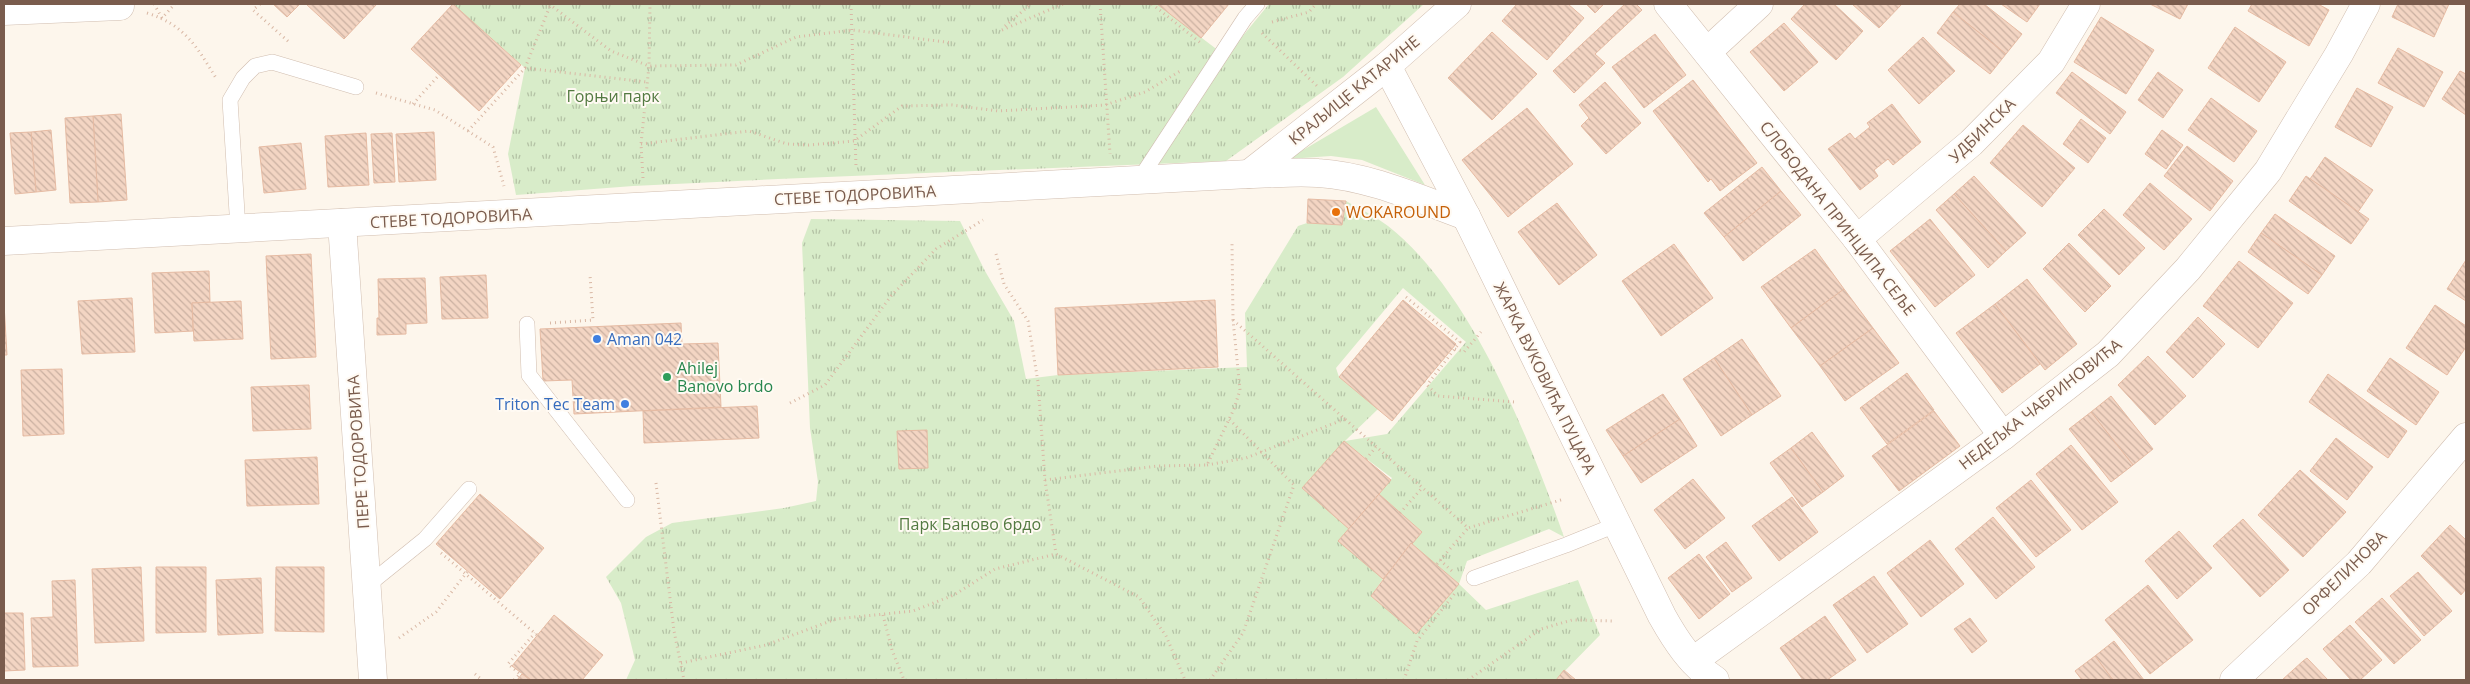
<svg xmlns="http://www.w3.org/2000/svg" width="2470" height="684" viewBox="0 0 2470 684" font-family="'Open Sans',sans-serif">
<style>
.grass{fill:#d8ecc9}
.park{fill:url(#park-tufts);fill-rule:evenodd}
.building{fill:url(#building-back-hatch);stroke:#e6bba3}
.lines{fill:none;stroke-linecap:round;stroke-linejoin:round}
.service-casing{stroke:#d1beb0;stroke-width:16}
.minor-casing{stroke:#d1beb0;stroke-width:29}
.path{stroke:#d9b8a5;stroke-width:3;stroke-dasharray:1 4;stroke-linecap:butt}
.service{stroke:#fff;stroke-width:15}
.minor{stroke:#fff;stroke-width:28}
.food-dot{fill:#e8710a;stroke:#fffaf3;stroke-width:2}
.shop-dot{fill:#3f7fe0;stroke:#fffaf3;stroke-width:2}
.leisure-dot{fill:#2e9e5b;stroke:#fffaf3;stroke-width:2}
.labels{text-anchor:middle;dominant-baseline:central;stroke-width:4;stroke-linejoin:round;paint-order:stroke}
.street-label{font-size:16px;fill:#7a5c4d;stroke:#fffaf3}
.park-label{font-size:16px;fill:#537a41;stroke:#fffaf3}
.food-label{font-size:16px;fill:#c56008;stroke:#fffaf3;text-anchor:start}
.shop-label{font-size:16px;fill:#366cbe;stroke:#fffaf3;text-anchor:start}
.leisure-label{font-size:16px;fill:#27864d;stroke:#fffaf3;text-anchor:start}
</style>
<defs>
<pattern id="park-tufts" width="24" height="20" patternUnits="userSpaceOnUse" patternTransform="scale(1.25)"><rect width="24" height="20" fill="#d8ecc9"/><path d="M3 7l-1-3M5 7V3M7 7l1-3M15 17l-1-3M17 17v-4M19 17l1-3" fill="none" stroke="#b4c2a5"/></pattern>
<pattern id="building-back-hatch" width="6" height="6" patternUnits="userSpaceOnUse" patternTransform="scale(1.25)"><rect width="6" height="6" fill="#f3d5c3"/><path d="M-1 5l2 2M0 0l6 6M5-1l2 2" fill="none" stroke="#cab0a1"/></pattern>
</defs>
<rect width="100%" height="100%" fill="#fdf6ec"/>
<polygon class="grass" points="1376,107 1425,185 1362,160 1331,156 1288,159"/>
<g class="park">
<polygon points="453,4 1157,4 1219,51 1191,96 1198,104 1228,54 1269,4 1424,4 1343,77 1226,161 778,179 633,186 516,195 508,154 525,68"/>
<path d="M1346 201C1360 209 1375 216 1388 226 1472 292 1529 438 1564 537L1549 529 1467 561 1459 584 1486 610 1578 580 1600 635 1556 680H626L635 660 621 603 606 577 646 537 672 523 784 508 816 501 818 482 810 428 802 243 811 219 960 221 985 271 1014 321 1026 379 1058 375 1247 367 1245 313 1298 226 1307 223 1342 225ZM1403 288 1466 342 1387 434 1345 441 1378 409 1339 377 1336 368ZM1344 442 1392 478 1379 494 1422 532 1411 543 1459 584 1416 634 1371 596 1383 579 1339 541 1349 529Z"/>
</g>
<g class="building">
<polygon points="273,4 300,4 287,17"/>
<polygon points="306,4 377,4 344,39"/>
<polygon points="453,4 521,65 479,111 411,49"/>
<polygon points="1157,4 1229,4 1201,38"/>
<polygon points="1517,4 1568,4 1584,18 1547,60 1502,21"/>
<polygon points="1586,4 1604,4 1595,13"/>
<polygon points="1625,4 1636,4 1642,10 1595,54 1605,63 1574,93 1553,71"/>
<polygon points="1805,4 1834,4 1863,31 1836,60 1791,19"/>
<polygon points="1852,4 1902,4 1879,28"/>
<polygon points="1960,4 1984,4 2022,34 2006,54 1953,12"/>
<polygon points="2001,4 2040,4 2027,22"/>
<polygon points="2150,4 2188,4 2180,19"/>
<polygon points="2252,4 2318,4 2329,10 2309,46 2248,11"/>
<polygon points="2398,4 2449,4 2434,37 2392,17"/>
<polygon points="1953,12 2006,54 1990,74 1937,33"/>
<polygon points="2101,17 2154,50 2126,94 2074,62"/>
<polygon points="1784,23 1818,62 1784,91 1750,52"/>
<polygon points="2235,27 2286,62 2259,102 2208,68"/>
<polygon points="1492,32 1537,74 1492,120 1448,78"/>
<polygon points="1655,34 1686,75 1644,108 1612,67"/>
<polygon points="1923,37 1955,71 1919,104 1888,70"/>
<polygon points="2398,48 2443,72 2424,107 2378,83"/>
<polygon points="2460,71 2466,74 2466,115 2442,99"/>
<polygon points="2072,72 2126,112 2110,134 2056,93"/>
<polygon points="2158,72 2183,90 2163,118 2138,100"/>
<polygon points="1693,80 1757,163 1720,191 1711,179 1708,182 1653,111"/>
<polygon points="1605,82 1641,123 1606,154 1581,126 1589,118 1579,105"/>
<polygon points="2357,88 2393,107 2371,147 2335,127"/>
<polygon points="2211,98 2257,131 2234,162 2188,130"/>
<polygon points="1892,104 1921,142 1893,165 1888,159 1874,170 1878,176 1860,190 1828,149 1850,133 1855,139 1870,127 1867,123"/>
<polygon points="1527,108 1573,164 1508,217 1462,160"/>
<polygon points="121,114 127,200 98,202 93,116"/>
<polygon points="93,116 98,202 70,203 65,118"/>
<polygon points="2081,119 2106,138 2088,163 2063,144"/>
<polygon points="2023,125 2075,168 2042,207 1990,163"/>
<polygon points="51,130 56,190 36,192 31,132"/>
<polygon points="2162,130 2183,145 2166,169 2145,154"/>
<polygon points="31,132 36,192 15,194 10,133"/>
<polygon points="434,132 436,180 399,182 396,134"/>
<polygon points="366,133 369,185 328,187 325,136"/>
<polygon points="392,133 395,182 374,183 371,134"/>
<polygon points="301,143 306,189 264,193 259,147"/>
<polygon points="2187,146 2233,181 2210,211 2164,176"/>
<polygon points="2325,157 2373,190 2358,212 2310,179"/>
<polygon points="1762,167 1781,191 1724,237 1704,213"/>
<polygon points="1974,176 2026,233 2006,251 1954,194"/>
<polygon points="2306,176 2369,219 2351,244 2289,201"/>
<polygon points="2150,183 2192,219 2164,250 2123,215"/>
<polygon points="1781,191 1801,215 1743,261 1724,237"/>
<polygon points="1954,194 2006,251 1988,268 1936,210"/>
<polygon points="1308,199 1346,201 1342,225 1307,223"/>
<polygon points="1557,203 1597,255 1559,285 1518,232"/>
<polygon points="2104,209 2145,248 2119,275 2078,235"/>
<polygon points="2275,214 2335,256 2322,275 2261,233"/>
<polygon points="1930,219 1975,275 1935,307 1890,251"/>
<polygon points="2261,233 2322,275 2308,294 2248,252"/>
<polygon points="2069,243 2111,286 2085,312 2043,269"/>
<polygon points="1674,244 1713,298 1661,336 1622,281"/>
<polygon points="1815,249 1844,289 1791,328 1761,287"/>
<polygon points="311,254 316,357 271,359 266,256"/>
<polygon points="2466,260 2466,301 2447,289"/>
<polygon points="2239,261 2293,303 2258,348 2203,306"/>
<polygon points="209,271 210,302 192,303 193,331 155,333 152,273"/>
<polygon points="486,275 488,318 442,319 440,277"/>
<polygon points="425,278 427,323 406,324 406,334 377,335 377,318 379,318 378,279"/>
<polygon points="2027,279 2077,344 2045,370 1995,304"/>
<polygon points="1844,289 1873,328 1820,366 1791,328"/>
<polygon points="132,298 135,352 82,354 78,301"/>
<polygon points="1215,300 1218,367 1058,375 1055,308"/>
<polygon points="1403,300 1456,344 1392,421 1339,377"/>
<polygon points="241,301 243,339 194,341 192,303"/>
<polygon points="4,304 7,355 4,355"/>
<polygon points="1995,304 2040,364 2002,393 1956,333"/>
<polygon points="2435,305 2466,326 2466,347 2447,375 2406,348"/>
<polygon points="2198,317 2225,344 2193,378 2166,352"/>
<polygon points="681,323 682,344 718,343 721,407 574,414 572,380 543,381 540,329"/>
<polygon points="1873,328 1899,363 1845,401 1820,366"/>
<polygon points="1742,339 1781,396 1752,415 1714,358"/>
<polygon points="2148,356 2186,396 2155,425 2118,385"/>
<polygon points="1714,358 1752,415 1721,436 1683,379"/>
<polygon points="2390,358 2439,392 2416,425 2367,391"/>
<polygon points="62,369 64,434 23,436 21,370"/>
<polygon points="1907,373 1934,410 1887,444 1860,408"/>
<polygon points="2328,374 2407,431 2388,458 2309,402"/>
<polygon points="309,385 311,429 253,431 251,387"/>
<polygon points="1663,394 1680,419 1623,456 1606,430"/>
<polygon points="2111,396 2153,449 2133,465 2091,412"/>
<polygon points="757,406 759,438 644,443 643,411"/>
<polygon points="1934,411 1960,446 1899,491 1872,456"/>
<polygon points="2091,412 2133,465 2111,482 2069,429"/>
<polygon points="1680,419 1697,446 1641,483 1623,456"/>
<polygon points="927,430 928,468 899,469 897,431"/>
<polygon points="1812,432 1844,476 1823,492 1791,448"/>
<polygon points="2336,438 2373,467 2347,500 2310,471"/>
<polygon points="1344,441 1391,480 1349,529 1302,488"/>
<polygon points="2071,445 2118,502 2082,530 2036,474"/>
<polygon points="1791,448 1823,492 1802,507 1770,463"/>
<polygon points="317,457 319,504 247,506 245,460"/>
<polygon points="2300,470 2346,512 2303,557 2258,515"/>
<polygon points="1693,479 1725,518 1685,549 1654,510"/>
<polygon points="2031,480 2071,530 2036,557 1996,508"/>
<polygon points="480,494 544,548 500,599 436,544"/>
<polygon points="1379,494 1422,532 1383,579 1338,541"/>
<polygon points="1792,497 1818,532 1779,561 1752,526"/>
<polygon points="1993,517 2035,567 1996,599 1955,549"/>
<polygon points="2243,519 2289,570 2260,597 2213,546"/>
<polygon points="2450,525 2466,540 2466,589 2461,595 2421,556"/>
<polygon points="2179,531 2212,568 2177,599 2145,561"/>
<polygon points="1930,540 1964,584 1921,617 1887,573"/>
<polygon points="1726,542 1752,578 1732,592 1706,557"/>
<polygon points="1411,543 1459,584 1416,634 1371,596"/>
<polygon points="1699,554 1730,594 1699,619 1668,578"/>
<polygon points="141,567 144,641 95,643 92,569"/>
<polygon points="156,567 206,567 206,632 156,633"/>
<polygon points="276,567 324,567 324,632 275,631"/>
<polygon points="2418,572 2452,611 2424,636 2390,596"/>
<polygon points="1874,576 1908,624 1867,653 1833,605"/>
<polygon points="261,578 263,633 218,635 216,580"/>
<polygon points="75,580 78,666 33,667 31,618 53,617 52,581"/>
<polygon points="2148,585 2193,640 2150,674 2105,620"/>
<polygon points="2382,598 2421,640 2394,664 2355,622"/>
<polygon points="4,613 23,613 25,670 4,671"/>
<polygon points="554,615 603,655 582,680 531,680 512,666"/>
<polygon points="1825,616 1856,660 1827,680 1803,680 1780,648"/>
<polygon points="1970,618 1987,641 1972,653 1954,629"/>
<polygon points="2350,625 2382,660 2360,680 2351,680 2323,649"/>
<polygon points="2114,641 2144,680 2113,680 2095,656"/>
<polygon points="2095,656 2113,680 2082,680 2075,671"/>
<polygon points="2307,658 2328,680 2282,680 2303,661"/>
<polygon points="1564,670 1576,680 1556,680"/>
<polygon points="522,674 531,680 517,680"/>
</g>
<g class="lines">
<defs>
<g id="service">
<polyline points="1139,180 1245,18 1257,4"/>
<polyline points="238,229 230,100 243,78 255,66 272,62 356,87"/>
<polyline points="527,324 529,375 627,500"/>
<polyline points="1474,578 1566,545 1618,524"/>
<polyline points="368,585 425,539 469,489"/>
</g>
<g id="minor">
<polyline points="1668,4 1857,239 2003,436"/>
<polyline points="4,11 120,6"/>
<polyline points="1707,52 1759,4"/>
<path d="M1387 66 1466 216 1662 616C1676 641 1691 664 1715 680"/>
<polyline points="1249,174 1387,66 1457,4"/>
<polyline points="342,223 373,680"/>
<polyline points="1857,239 1971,143 2051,62 2086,4"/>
<path d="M4 241 1249 174C1272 174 1295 171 1318 173 1369 176 1419 199 1466 216"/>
<polyline points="1693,661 2003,436 2108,354 2188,269 2268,171 2339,54 2366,4"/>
<polyline points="2234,680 2359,563 2466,437"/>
</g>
</defs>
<use href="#service" class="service-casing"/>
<use href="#minor" class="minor-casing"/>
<g class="path">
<polyline points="154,4 162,18 175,4"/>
<polyline points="260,4 253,10 289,42"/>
<polyline points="549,4 611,51 649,66 736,65 796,37 852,30 953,43"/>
<polyline points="851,4 856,167"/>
<polyline points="1100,4 1110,154"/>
<polyline points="1152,4 1202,44"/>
<path d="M147 13C185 25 197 47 216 78"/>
<polyline points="1272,22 1309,12 1316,4"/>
<polyline points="1005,26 1031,4"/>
<polyline points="1002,30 1063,4"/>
<polyline points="1262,33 1317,86"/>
<polyline points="525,68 647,82"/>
<polyline points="376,93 435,110 493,147 504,186"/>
<polyline points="413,104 439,75"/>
<polyline points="468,131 525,68 550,6"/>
<polyline points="641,144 749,131 787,144 809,145 854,141 902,106 952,105 998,111 1105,105 1145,92 1182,70"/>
<polyline points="643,178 641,144 649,66 650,4"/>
<polyline points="996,254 1004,284 1028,321 1038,382 1045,480 1056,554"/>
<polyline points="1406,297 1460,342 1427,385"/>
<polyline points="1233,320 1468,528 1564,499"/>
<polyline points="550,323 593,320 590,275"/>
<polyline points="1455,349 1464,352 1481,332"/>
<polyline points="1424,382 1438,396 1515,402"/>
<polyline points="790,403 825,385 891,296 936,249 983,220"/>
<polyline points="1366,459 1376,447"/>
<polyline points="1207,465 1246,458 1345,419"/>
<polyline points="1045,480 1158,466 1207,465 1234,409 1240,390 1233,320 1232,244"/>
<polyline points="656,483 674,631 684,680"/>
<polyline points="1400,513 1422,488"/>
<polyline points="441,553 537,635"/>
<polyline points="1440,560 1453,572"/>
<polyline points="1437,564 1468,528"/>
<polyline points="883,615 892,650 904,680"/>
<polyline points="399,638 436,612 468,571"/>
<polyline points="681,663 766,645 836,619 913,611 954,595 995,569 1056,554 1139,597 1166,636 1185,680"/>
<polyline points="475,674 482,680"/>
<polyline points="514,680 520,674 508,664 535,633"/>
<polyline points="1210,680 1243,633 1294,485 1228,418"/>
<polyline points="1404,680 1417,641 1456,592"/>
<polyline points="1468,680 1541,629 1572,620 1615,621"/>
</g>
<use href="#service" class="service"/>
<use href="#minor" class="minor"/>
</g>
<circle class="food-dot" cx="1336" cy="212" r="5"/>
<g class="shop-dot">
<circle cx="597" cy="339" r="5"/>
<circle cx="625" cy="404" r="5"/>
</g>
<circle class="leisure-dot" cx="667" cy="377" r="5"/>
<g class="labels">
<g class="street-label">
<text transform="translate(1354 90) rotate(-39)">КРАЉИЦЕ КАТАРИНЕ</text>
<text transform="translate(1982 130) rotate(-44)">УДБИНСКА</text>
<text transform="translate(855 195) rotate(-3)">СТЕВЕ ТОДОРОВИЋА</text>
<text transform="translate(451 218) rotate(-3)">СТЕВЕ ТОДОРОВИЋА</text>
<text transform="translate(1838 218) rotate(52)">СЛОБОДАНА ПРИНЦИПА СЕЉЕ</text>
<text transform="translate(1545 378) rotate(64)">ЖАРКА ВУКОВИЋА ПУЦАРА</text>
<text transform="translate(2040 404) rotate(-38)">НЕДЕЉКА ЧАБРИНОВИЋА</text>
<text transform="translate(358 452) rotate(-94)">ПЕРЕ ТОДОРОВИЋА</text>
<text transform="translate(2344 573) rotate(-45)">ОРФЕЛИНОВА</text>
</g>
<g class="park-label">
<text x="613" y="96">Горњи парк</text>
<text x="970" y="524">Парк Баново брдо</text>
</g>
<g class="food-label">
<text x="1346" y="212">WOKAROUND</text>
</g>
<g class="shop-label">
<text x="607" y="339">Aman 042</text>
<text x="615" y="404" text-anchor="end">Triton Tec Team</text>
</g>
<g class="leisure-label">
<text x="677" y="368">Ahilej<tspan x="677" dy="18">Banovo brdo</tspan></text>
</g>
</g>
<rect width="2470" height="684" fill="none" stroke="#7a5c4d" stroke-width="10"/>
</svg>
